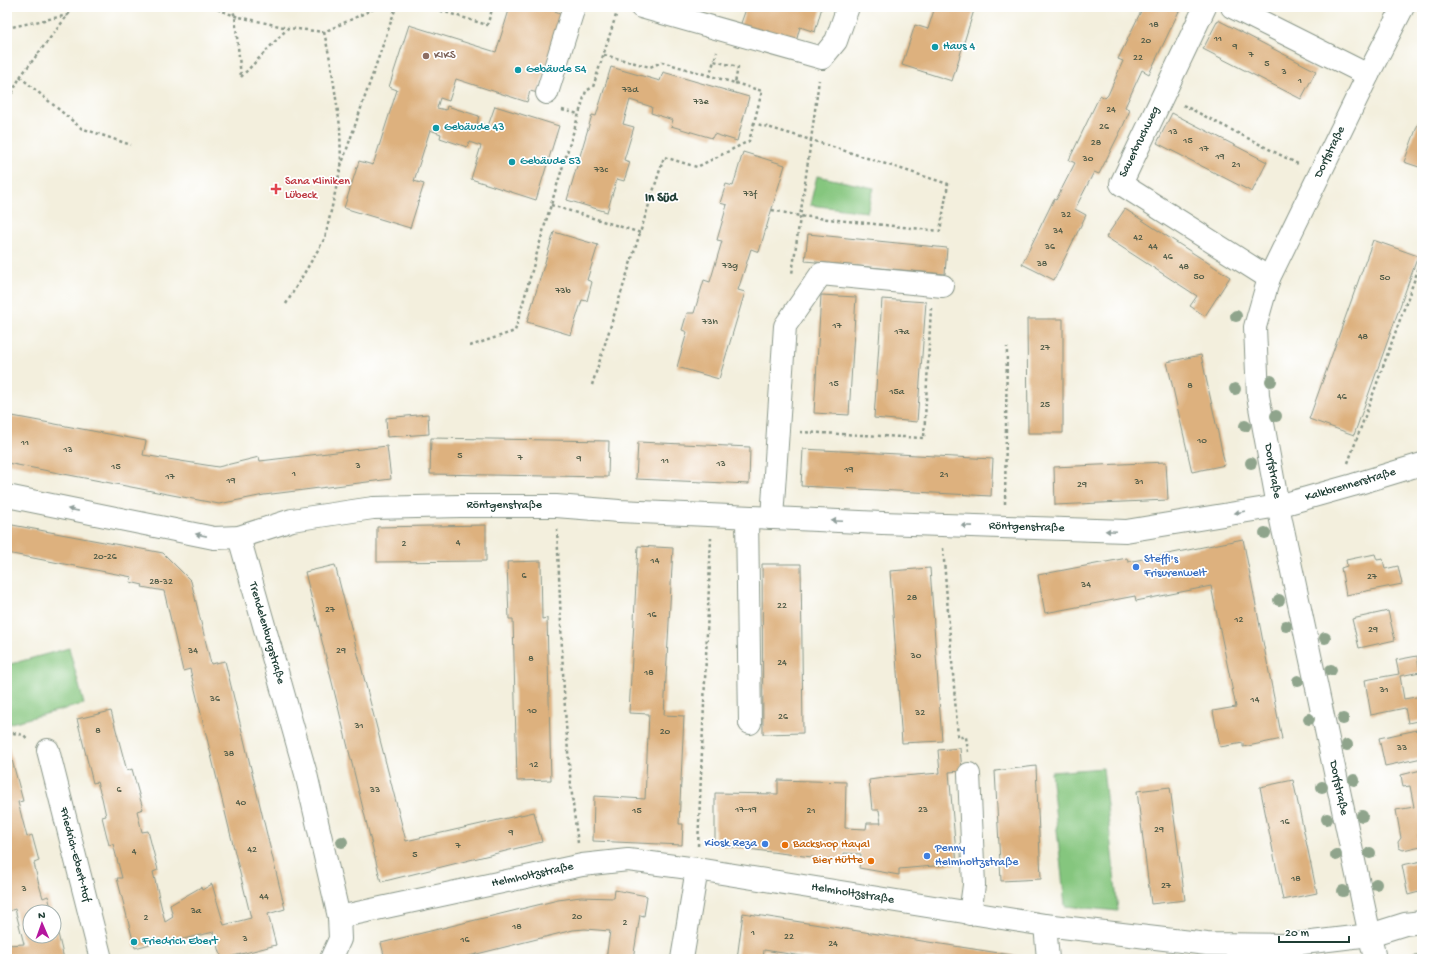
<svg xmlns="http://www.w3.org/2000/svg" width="1429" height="966" viewBox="0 0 1429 966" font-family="'Gochi Hand',sans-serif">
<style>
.green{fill:#85c67e;stroke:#528259}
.building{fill:#ddb17e}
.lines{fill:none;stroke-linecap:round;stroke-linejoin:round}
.minor-casing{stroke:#899688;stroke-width:24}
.path{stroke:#899688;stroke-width:2.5;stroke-dasharray:3 3;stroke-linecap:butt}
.minor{stroke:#fff;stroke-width:22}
.tree{fill:#8fa48c}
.oneway{fill:#8f9e9a}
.culture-dot{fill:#0f9aa8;stroke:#fff;stroke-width:1.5}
.education-dot{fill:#8d6e63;stroke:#fff;stroke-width:1.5}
.health-dot{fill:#e0444e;stroke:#fff;stroke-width:1.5}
.shop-dot{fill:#3f7fe0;stroke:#fff;stroke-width:1.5}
.food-dot{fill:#e8710a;stroke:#fff;stroke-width:1.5}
.labels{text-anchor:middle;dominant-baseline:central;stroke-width:3.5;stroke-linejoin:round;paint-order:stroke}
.number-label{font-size:10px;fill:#4e5a46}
.culture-label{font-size:12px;fill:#0d838f;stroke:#fff;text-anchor:start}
.education-label{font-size:12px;fill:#785e54;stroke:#fff;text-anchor:start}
.street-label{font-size:12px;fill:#1f3d34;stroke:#fff}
.health-label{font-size:12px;fill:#be3a42;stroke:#fff;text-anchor:start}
.shop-label{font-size:12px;fill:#366cbe;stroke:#fff;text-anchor:start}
.food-label{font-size:12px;fill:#c56008;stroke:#fff;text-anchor:start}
.neighbourhood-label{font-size:13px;font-weight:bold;fill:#1f3d34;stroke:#fff}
</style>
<rect width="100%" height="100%" fill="#fff"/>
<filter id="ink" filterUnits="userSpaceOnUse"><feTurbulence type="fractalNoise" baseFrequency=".025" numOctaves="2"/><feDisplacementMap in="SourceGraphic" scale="8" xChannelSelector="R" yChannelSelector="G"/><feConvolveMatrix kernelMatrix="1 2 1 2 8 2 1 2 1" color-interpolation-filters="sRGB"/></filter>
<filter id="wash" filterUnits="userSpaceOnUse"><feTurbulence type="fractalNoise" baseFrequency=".012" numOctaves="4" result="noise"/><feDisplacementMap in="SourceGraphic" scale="16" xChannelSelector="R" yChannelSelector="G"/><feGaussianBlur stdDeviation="0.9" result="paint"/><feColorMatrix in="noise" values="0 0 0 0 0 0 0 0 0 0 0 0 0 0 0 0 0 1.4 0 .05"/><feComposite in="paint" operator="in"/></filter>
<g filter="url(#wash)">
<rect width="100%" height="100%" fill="#f3efdd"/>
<g class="green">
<polygon points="817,176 874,188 867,212 810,205"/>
<polygon points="69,648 84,704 7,724 7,665"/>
<polygon points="1103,768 1118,911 1065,906 1051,772"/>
</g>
<g id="blocks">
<g class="building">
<polygon points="510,7 543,7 563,14 538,93 530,91 527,102 456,79 449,101 440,98 437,108 446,110 447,106 479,116 477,123 488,126 495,106 559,126 536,200 471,179 481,146 469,142 467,147 440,138 441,134 430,130 414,181 424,184 410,228 344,208 359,161 373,165 397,90 389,87 409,25 496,52"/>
<polygon points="740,7 822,7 815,32 800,27 796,42 740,26 746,9"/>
<polygon points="935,7 975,7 952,81 902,65 915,25 928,29"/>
<polygon points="1143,7 1181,7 1149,74 1142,70 1125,107 1130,110 1123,126 1099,174 1094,172 1075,209 1086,215 1054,280 1022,264 1054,199 1056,200 1075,163 1069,160 1100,95 1105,98 1108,95 1123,61 1118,59"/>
<polygon points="1218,20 1316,71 1301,99 1203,49"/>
<polygon points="611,67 660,81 663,72 749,97 737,141 714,134 712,138 671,126 673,120 651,113 652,107 630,100 623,124 634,127 624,160 630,162 624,181 617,179 607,212 567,200 592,115 596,116"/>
<polygon points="1172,113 1267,162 1252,192 1157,143"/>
<polygon points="1422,113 1422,168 1404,162"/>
<polygon points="743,152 785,165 759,252 751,249 738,290 745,292 719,379 677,367 687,332 682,330 687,313 694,313 704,280 710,282 722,241 717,240 727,205 720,203 726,184 733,186"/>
<polygon points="1125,209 1230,277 1205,316 1190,306 1197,296 1106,237"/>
<polygon points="554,232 598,245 587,280 592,282 587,301 582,300 571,335 527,322"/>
<polygon points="808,234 947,248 945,274 805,261"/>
<polygon points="1373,240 1418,256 1354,435 1309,419"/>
<polygon points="821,295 856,297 849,415 814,413"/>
<polygon points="882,299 926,302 917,422 874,418"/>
<polygon points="1027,319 1063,319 1063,433 1028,433"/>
<polygon points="1201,355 1225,465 1192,472 1167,362"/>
<polygon points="428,414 429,434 387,437 386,418"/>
<polygon points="7,415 146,441 143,455 218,467 259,457 260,461 387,446 391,479 264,495 219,504 7,463"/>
<polygon points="431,438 609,441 608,477 430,474"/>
<polygon points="638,442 750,447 749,484 636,479"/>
<polygon points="803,449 993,459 991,496 801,486"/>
<polygon points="1166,462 1168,500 1055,505 1054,467"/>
<polygon points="7,524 163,553 191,581 211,664 225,661 285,909 268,914 276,945 222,959 214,932 170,942 170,939 135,948 117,878 122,878 113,844 109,845 102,817 106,816 102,798 97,782 93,783 77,719 111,711 127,771 132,769 143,809 137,811 142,832 148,831 158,870 153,872 165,922 173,917 170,905 201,887 202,890 212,884 224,925 251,918 190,669 183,671 164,591 142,587 143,585 130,582 132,577 7,553"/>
<polygon points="486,525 486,561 377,562 377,527"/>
<polygon points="1243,539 1282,739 1243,747 1243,743 1220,747 1213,711 1236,707 1211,586 1136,601 1135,596 1045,613 1038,575 1127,558 1128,562"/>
<polygon points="638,546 673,548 664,715 684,716 679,824 683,824 682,845 593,841 594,796 645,799 649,714 629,713"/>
<polygon points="1375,554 1377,560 1383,559 1385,569 1398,566 1402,584 1346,595 1341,568 1347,566 1346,560"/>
<polygon points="541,561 542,619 547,618 551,780 517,781 513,619 509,619 507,562"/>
<polygon points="762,564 801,564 803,733 763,734"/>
<polygon points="335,565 406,841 534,812 542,842 381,882 305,572"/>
<polygon points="930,568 942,741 902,743 890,571"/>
<polygon points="1388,611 1395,640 1359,648 1352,619"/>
<polygon points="1417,656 1420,672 1400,676 1404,699 1422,696 1422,720 1408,723 1405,708 1371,715 1365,680 1399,674 1396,660"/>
<polygon points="1422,729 1422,758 1385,766 1379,738"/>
<polygon points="7,741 23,801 18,802 22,818 27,837 32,835 39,861 34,863 38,881 43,898 48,896 52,912 30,912 30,936 54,936 55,921 64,959 7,959 7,945 24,944 15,909 9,911 7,903"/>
<polygon points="960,748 962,771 949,772 957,864 899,869 899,875 859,868 861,854 844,853 844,861 715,845 715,793 778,794 778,780 846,782 845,828 866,829 867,823 881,823 879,810 872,810 869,780 891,777 940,773 938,750"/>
<polygon points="1036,766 1041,879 1001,881 995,771"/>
<polygon points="1421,770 1422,835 1418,835 1421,846 1403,850 1399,848 1398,842 1401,838 1396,810 1414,807 1410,786 1403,787 1401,775"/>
<polygon points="1293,780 1317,893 1283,900 1260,787"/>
<polygon points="1170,787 1185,900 1151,904 1137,791"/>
<polygon points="1422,861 1422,902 1421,902 1419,892 1408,895 1402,865"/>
<polygon points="615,890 647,896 644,916 640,915 633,959 606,959 610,931 585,929 573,930 457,959 385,959 381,943 558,900 581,897 614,898"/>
<polygon points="743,913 1018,956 1019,959 821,959 764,950 763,959 737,959"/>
<polygon points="1422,954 1422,959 1415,959 1414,955"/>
</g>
</g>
</g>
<g filter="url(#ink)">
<use href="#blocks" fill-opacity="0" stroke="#899688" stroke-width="1"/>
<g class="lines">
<defs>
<g id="minor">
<polyline points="641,7 822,58 836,41 848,7"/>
<polyline points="1205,7 1121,184 1269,278"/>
<polyline points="1232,7 1368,75"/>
<polyline points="547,93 574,7"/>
<path id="s1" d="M7 496 214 538 239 537 292 520 373 508 460 506H556L619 511 882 523 1126 531 1278 506 1353 485 1422 464"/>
<polyline points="747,517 750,723"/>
<polyline points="772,518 785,326 821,274 943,286"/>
<path id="s2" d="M239 537 306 774 339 917 340 939 331 959"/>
<path id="s3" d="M48 750 101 959"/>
<polyline points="969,774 974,885 970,914"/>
<path id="s4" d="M339 917 582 865 628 860 697 869 1045 925 1207 944 1287 945 1370 935 1405 924 1422 922"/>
<polyline points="1045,925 1048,959"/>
<polyline points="682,959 697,869"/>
<path id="s5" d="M1375 959 1278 506 1258 396 1255 327 1269 278 1368 75 1403 7"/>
</g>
</defs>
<use href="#minor" class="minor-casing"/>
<g class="path">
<polyline points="212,7 235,16 288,28"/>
<polyline points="231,7 235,16 241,77"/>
<polyline points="429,7 487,25 493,7"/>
<polyline points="7,28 68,15"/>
<polyline points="324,32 331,64 340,126 341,164"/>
<polyline points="604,55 650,67 662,62 735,83 738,67 714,61 717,52"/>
<polyline points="20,77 81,128 131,145"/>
<polyline points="241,77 288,28 324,32 378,7"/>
<polyline points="709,77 714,61"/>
<polyline points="735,83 762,91 754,123 811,140 819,80"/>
<polyline points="7,104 20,77 74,7"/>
<polyline points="1183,105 1300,165"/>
<polyline points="562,110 579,114"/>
<polyline points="551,205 641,233"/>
<polyline points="772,210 800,216 940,231 948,184 811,140 792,274"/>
<polyline points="286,304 325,238 341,166 396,7"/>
<polyline points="470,346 515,331 546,221 586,91 593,87 618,9"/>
<polyline points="592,385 664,157 697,167 749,141 754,123"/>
<polyline points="800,432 924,438 931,308"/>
<polyline points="1348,463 1422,259"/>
<polyline points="1005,504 1007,347"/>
<path d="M557 529C562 633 563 739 578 843"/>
<polyline points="943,548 958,737 966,737 968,752"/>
<polyline points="7,732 24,735 28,740"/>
<polyline points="698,846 711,538"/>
</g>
<use href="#minor" class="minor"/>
</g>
<g class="tree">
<circle cx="1236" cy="316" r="6"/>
<circle cx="1271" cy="381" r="6"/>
<circle cx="1235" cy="389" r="6"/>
<circle cx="1276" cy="416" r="6"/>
<circle cx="1245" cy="426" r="6"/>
<circle cx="1251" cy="463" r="6"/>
<circle cx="1265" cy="533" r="6"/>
<circle cx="1279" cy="600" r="6"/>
<circle cx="1286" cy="626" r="6"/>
<circle cx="1325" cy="638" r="6"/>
<circle cx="1331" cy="670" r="6"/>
<circle cx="1298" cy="681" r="6"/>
<circle cx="1309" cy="719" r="6"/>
<circle cx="1343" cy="719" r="6"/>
<circle cx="1347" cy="745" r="6"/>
<circle cx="1354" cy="780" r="6"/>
<circle cx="1322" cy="787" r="6"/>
<circle cx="1362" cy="816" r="6"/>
<circle cx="1327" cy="819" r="6"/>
<circle cx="342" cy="842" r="6"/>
<circle cx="1370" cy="853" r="6"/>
<circle cx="1336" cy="855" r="6"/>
<circle cx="1376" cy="884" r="6"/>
<circle cx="1343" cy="891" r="6"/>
</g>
<defs><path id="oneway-solid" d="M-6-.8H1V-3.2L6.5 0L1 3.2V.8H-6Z"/></defs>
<g class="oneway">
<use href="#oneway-solid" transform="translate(73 510) rotate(-169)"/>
<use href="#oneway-solid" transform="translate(1240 512) rotate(170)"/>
<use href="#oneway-solid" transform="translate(837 521) rotate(-177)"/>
<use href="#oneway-solid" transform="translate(967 526) rotate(-179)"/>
<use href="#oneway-solid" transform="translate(1111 531) rotate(-178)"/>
<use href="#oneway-solid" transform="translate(201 535) rotate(-169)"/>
</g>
</g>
<g class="culture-dot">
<circle cx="935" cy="47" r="4"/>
<circle cx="518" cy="70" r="4"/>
<circle cx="436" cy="128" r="4"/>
<circle cx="512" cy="162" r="4"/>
<circle cx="134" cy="942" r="4"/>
</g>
<circle class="education-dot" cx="426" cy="56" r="4"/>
<path class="health-dot" d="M274 183h4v4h4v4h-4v4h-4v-4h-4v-4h4z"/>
<g class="shop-dot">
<circle cx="1136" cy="567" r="4"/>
<circle cx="765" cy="844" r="4"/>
<circle cx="927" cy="856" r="4"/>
</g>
<g class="food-dot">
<circle cx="785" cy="845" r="4"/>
<circle cx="871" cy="861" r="4"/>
</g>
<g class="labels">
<g class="number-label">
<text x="1154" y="25">18</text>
<text x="1218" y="39">11</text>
<text x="1146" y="41">20</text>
<text x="1235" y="47">9</text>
<text x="1251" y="55">7</text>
<text x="1138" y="58">22</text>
<text x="1267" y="64">5</text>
<text x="1284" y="72">3</text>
<text x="1300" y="81">1</text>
<text x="630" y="90">73d</text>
<text x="701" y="102">73e</text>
<text x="1111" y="110">24</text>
<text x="1104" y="127">26</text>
<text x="1173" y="132">13</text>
<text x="1188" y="141">15</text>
<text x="1096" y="143">28</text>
<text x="1204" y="149">17</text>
<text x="1220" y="157">19</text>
<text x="1088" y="159">30</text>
<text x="1236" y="165">21</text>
<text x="601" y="170">73c</text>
<text x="750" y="194">73f</text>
<text x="1066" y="215">32</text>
<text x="1058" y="231">34</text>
<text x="1138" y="238">42</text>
<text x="1050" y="247">36</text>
<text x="1153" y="247">44</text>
<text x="1168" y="257">46</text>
<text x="1042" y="264">38</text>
<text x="730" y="266">73g</text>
<text x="1184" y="267">48</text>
<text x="1199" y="277">50</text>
<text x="1385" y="278">50</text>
<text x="563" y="291">73b</text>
<text x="710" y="322">73h</text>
<text x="837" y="326">17</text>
<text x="902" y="332">17a</text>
<text x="1363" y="337">48</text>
<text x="1045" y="348">27</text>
<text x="834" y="384">15</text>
<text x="1190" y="386">8</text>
<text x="897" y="392">15a</text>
<text x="1342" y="397">46</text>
<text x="1045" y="405">25</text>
<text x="1202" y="441">10</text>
<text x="25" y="443">11</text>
<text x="68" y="450">13</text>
<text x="460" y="456">5</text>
<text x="520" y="458">7</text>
<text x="579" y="459">9</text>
<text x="665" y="461">11</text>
<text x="721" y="464">13</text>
<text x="358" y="466">3</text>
<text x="116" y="467">15</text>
<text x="849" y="470">19</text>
<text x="294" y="474">1</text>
<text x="944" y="475">21</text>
<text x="170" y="477">17</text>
<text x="231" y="481">19</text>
<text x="1139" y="482">31</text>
<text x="1082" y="485">29</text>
<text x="458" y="543">4</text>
<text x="404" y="544">2</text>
<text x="105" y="557">20-26</text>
<text x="655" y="561">14</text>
<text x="524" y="576">6</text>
<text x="1372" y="577">27</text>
<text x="161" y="582">28-32</text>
<text x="1086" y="585">34</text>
<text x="912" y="598">28</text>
<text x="782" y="606">22</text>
<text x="330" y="610">27</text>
<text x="652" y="615">16</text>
<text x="1239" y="620">12</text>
<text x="1373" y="630">29</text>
<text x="193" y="651">34</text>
<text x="341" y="651">29</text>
<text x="916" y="656">30</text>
<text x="531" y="659">8</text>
<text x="782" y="663">24</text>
<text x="649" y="673">18</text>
<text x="1384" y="690">31</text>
<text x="215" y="699">36</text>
<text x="1255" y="700">14</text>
<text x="532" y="711">10</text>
<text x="920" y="713">32</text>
<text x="783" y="717">26</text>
<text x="359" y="726">31</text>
<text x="98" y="731">8</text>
<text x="665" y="732">20</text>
<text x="1402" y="748">33</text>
<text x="229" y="754">38</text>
<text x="534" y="765">12</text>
<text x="119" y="790">6</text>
<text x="375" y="790">33</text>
<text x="241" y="803">40</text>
<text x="746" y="810">17-19</text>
<text x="923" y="810">23</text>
<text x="637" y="811">15</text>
<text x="811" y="811">21</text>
<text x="1285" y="822">16</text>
<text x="1159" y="830">29</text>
<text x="511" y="833">9</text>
<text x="458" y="846">7</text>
<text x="252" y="850">42</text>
<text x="134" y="852">4</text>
<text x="415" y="855">5</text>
<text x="1296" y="879">18</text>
<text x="1166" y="886">27</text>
<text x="24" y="889">3</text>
<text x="264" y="897">44</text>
<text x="196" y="911">3a</text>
<text x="577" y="917">20</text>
<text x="146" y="918">2</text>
<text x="625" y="923">2</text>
<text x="517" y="927">18</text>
<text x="753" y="933">1</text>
<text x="789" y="937">22</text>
<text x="245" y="939">3</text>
<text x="465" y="940">16</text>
<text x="833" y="944">24</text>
</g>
<g class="culture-label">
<text x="943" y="47">Haus 4</text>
<text x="526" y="70">Gebäude 54</text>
<text x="444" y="128">Gebäude 43</text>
<text x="520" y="162">Gebäude 53</text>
<text x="142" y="942">Friedrich Ebert</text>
</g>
<g class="education-label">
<text x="434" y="56">KIKS</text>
</g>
<g class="street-label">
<text transform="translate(1140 142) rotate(-64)">Sauerbruchweg</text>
<text stroke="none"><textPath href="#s5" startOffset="835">Dorfstraße</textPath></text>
<text transform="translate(1272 471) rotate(80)">Dorfstraße</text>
<text stroke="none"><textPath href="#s1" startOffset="1357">Kalkbrennerstraße</textPath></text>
<text stroke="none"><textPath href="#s1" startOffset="505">Röntgenstraße</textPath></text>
<text stroke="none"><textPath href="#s1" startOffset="1028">Röntgenstraße</textPath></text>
<text stroke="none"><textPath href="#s2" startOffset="100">Trendelenburgstraße</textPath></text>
<text transform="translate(1338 788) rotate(78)">Dorfstraße</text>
<text stroke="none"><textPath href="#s3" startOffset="108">Friedrich-Ebert-Hof</textPath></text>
<text stroke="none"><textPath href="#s4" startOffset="198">Helmholtzstraße</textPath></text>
<text stroke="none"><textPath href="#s4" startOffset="522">Helmholtzstraße</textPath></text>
</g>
<g class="health-label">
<text x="285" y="182">Sana Kliniken<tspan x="285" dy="14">Lübeck</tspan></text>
</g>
<g class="shop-label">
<text x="1144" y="560">Steffi's<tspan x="1144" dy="14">Frisurenwelt</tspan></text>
<text x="757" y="844" text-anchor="end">Kiosk Reza</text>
<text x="935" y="849">Penny<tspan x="935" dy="14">Helmholtzstraße</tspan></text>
</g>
<g class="food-label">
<text x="793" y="845">Backshop Hayal</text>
<text x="863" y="861" text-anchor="end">Bier Hütte</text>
</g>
<g class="neighbourhood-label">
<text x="661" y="198">In Süd</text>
</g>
</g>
<rect width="1429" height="966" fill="none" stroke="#fff" stroke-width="24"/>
<g transform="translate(42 924) rotate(358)"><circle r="19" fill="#ffffff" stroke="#a5b1ae"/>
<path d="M0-3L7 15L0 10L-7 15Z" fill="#b5179e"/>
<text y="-6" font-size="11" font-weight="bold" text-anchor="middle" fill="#1f3d34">N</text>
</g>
<path d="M1279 936v6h70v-6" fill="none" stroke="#1f3d34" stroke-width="2"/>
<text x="1285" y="936" font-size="12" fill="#1f3d34" stroke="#ffffff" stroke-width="3" paint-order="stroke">20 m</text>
</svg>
